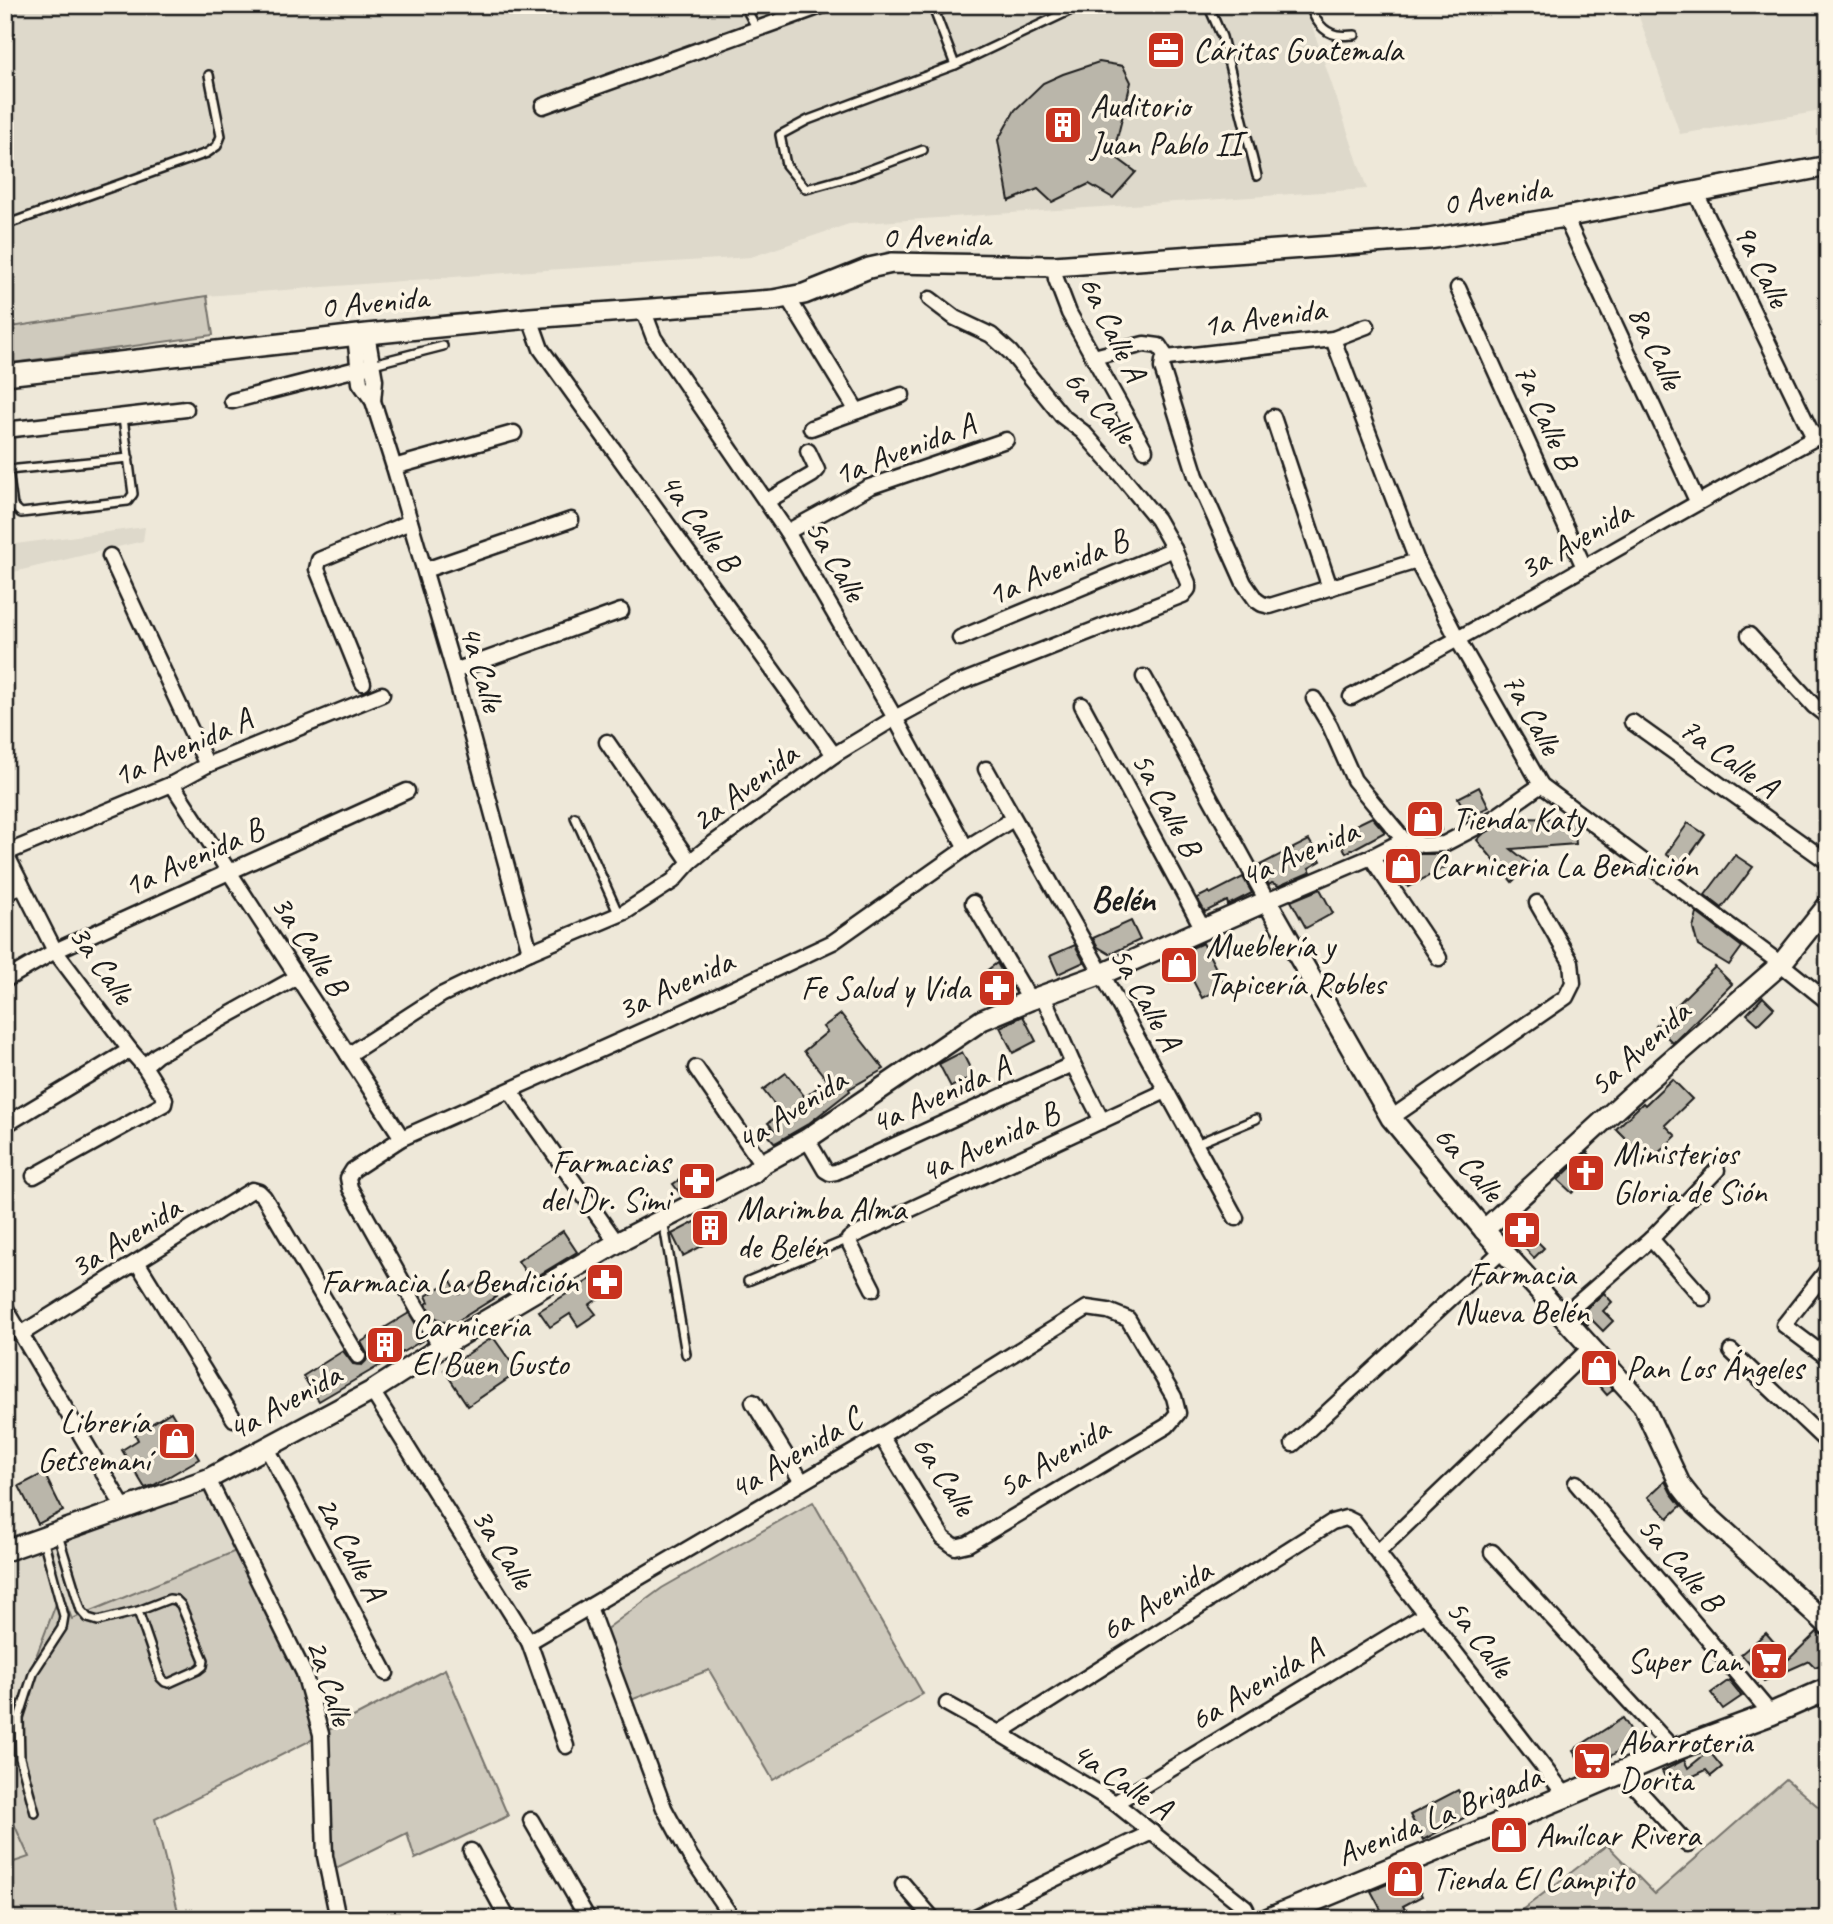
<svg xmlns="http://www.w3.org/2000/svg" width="1833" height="1924" viewBox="0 0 1833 1924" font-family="Caveat,sans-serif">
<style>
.built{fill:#ded9cb}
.green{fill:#cfcabd;stroke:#76736c;stroke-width:2}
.building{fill:#bab6aa;stroke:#1c1c1c;stroke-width:2}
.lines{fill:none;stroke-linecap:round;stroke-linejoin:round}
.service-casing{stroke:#1c1c1c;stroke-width:12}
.minor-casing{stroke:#1c1c1c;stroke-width:19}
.tertiary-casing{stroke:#1c1c1c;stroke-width:24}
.secondary-casing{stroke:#1c1c1c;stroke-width:26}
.service{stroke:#fcf5e5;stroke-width:7}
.minor{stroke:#fcf5e5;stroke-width:14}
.tertiary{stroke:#fcf5e5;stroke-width:19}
.secondary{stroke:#fcf5e5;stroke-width:21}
.labels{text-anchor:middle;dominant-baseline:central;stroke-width:7;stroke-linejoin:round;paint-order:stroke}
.poi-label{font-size:33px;fill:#1c1c1c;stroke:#fcf5e5;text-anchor:start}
.street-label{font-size:33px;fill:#1c1c1c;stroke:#fcf5e5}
.neighbourhood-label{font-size:35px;font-weight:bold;fill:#1c1c1c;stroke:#fcf5e5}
</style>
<rect width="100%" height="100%" fill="#eee8d9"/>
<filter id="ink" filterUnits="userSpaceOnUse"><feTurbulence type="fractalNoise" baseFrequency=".0143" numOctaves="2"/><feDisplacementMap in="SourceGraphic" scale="14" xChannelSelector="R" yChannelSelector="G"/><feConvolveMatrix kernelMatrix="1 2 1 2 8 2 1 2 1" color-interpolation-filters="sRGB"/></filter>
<g filter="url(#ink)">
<g class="built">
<polygon points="5,5 1305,5 1367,189 849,224 751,257 530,271 207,296 5,328"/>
<polygon points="1635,5 1828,5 1828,110 1680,134"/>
<polygon points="5,524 8,545 145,527 143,541 5,574"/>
<polygon points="218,1481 243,1548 72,1619 61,1593 5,1738 5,1560"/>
<polygon points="5,1804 29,1858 5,1865"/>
</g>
<g class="green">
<polygon points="207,296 213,335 5,364 5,328"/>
<polygon points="813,1502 923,1694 773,1780 709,1670 631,1700 605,1630 662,1588"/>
<polygon points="243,1548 321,1734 445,1669 508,1816 415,1859 407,1833 328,1872 321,1735 155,1819 180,1919 5,1919 5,1865 29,1857 5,1804 5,1738 61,1591 72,1619"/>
<polygon points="1786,1779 1828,1815 1828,1919 1510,1919 1607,1845 1655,1894"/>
</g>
<g class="building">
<polygon points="1099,62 1123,66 1131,82 1113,155 1136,172 1113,198 1089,184 1052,202 1038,189 1009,201 998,140 1015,110 1043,83 1063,74"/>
<polygon points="1479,787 1489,807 1468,817 1458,798"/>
<polygon points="1433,806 1441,830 1428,833 1415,824 1410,815"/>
<polygon points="1372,817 1385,832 1346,853 1337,834"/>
<polygon points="1511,818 1570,819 1574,822 1576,844 1511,849 1530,864 1512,882 1477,840 1482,835"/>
<polygon points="1688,823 1705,834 1682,866 1666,854"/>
<polygon points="1309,840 1321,861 1309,868 1311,872 1279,886 1272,883 1269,885 1260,868 1262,867 1260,865"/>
<polygon points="1419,854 1436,854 1446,867 1408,887 1395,863"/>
<polygon points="1735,855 1753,867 1722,908 1705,895"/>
<polygon points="1243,877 1252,893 1228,905 1227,901 1205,912 1197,898 1209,892 1210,894"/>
<polygon points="1320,889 1333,913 1306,928 1291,901"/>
<polygon points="1697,913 1742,947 1729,965 1698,946 1693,928"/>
<polygon points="1131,921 1140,940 1110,954 1098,947 1093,938"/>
<polygon points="1203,943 1225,986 1202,998 1189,973 1170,983 1161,961"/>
<polygon points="1075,945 1084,962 1058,974 1050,956"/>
<polygon points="997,963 1010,986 996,995 982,974"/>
<polygon points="1715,967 1732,984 1673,1043 1656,1026"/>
<polygon points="1763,997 1774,1008 1758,1024 1747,1014"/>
<polygon points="841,1014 884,1069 849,1089 850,1091 808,1124 775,1143 768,1135 774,1130 768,1123 781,1113 763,1090 786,1073 805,1097 827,1080 804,1051 827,1032 823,1027"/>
<polygon points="1023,1016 1036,1041 1013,1053 1000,1027"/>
<polygon points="962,1052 974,1076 951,1087 939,1064"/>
<polygon points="1672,1079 1692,1099 1665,1125 1676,1136 1649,1162 1616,1129 1643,1103 1645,1105"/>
<polygon points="1587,1152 1601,1166 1572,1193 1558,1180"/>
<polygon points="698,1167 709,1182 682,1196 673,1184"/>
<polygon points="716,1211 727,1233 683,1256 672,1234"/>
<polygon points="1522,1215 1535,1228 1530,1234 1544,1248 1534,1258 1505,1227 1514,1219 1516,1221"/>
<polygon points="563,1231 577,1252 531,1280 518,1261"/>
<polygon points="604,1271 615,1287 589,1305 596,1314 578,1326 570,1314 550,1327 539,1311"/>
<polygon points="484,1278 496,1297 451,1325 434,1317 426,1304 429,1302 426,1296 451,1281 459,1294"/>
<polygon points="1604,1293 1612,1302 1603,1311 1613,1321 1603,1331 1592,1320 1587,1325 1578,1316"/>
<polygon points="409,1313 425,1339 319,1401 303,1376 343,1351 353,1364 362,1365 366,1361 368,1355 361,1342"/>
<polygon points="493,1337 518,1372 468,1406 444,1370"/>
<polygon points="1591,1366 1613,1390 1607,1395 1586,1371"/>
<polygon points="171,1412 199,1459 154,1485 145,1488 122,1450 138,1440 135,1434"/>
<polygon points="44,1473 63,1511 38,1524 19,1486"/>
<polygon points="1665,1481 1671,1493 1681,1506 1668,1518 1648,1497"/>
<polygon points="1817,1632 1828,1637 1828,1662 1815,1667 1809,1661 1764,1681 1741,1654 1766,1633 1789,1659"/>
<polygon points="1729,1680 1742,1696 1723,1709 1711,1693"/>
<polygon points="1623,1718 1637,1740 1586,1771 1573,1750"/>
<polygon points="1709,1751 1722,1767 1711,1776 1706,1770 1670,1787 1662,1771 1684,1760 1688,1768"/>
<polygon points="1458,1790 1471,1814 1423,1840 1410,1815"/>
<polygon points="1411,1874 1422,1896 1403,1906 1410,1919 1386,1919 1371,1891"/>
</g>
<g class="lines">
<defs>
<g id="service">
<polyline points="744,5 757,29"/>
<polyline points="932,5 955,65"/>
<polyline points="1208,5 1222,37 1257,176"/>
<path d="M1311 5C1312 18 1324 33 1337 35 1343 36 1350 35 1355 35"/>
<polyline points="935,12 953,5"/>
<polyline points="923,150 853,176 806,189 786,165 780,135 808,120 955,65 1069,11 1076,5"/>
<polyline points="5,225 207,153 217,146 221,136 209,75"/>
<polyline points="373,364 443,346"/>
<polyline points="123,418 133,494 128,501 21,513 13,506 8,470 129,458"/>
<polyline points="5,456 8,470"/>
<polyline points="575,817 619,915"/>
<polyline points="1196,1144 1256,1119"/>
<polyline points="663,1220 686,1354"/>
<polyline points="748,1281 849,1239"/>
<polyline points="58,1535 81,1610 88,1618 98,1621 138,1611 169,1599 176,1600 181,1605 204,1660 203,1666 198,1670 169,1683 165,1682 161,1678 138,1611"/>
<polyline points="35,1813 20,1758 19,1718 34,1671 62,1628 64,1616 43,1539"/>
</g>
<g id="minor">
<polyline points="543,106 824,5"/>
<polyline points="1695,191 1814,438"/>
<polyline points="1565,217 1697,501"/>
<polyline points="1054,266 1056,279 1069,313 1145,450"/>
<polyline points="1458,288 1584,567"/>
<polyline points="788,298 857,411"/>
<polyline points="643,309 654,338 787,532 895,718 966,848"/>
<polyline points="530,318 541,349 834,755"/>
<polyline points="367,334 375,380 373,401"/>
<polyline points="355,335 360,383 373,401 394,467 454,671 530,952"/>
<polyline points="1333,339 1417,561 1458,640 1541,785 1781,964 1827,1001"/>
<polyline points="1094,357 1144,344 1159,346 1167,358"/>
<polyline points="1167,358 1163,361 1162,368 1196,476 1244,583 1256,600 1262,604 1270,606 1417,561"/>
<polyline points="1167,358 1333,339 1367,326"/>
<polyline points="232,401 372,365"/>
<polyline points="1273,417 1330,588"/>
<polyline points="811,428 902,395"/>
<polyline points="5,430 186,409"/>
<polyline points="394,467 514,433"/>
<polyline points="767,501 812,475 817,470 808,451"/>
<polyline points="787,532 869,487 1006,440"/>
<polyline points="110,556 207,765"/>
<polyline points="425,570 571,520"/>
<polyline points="1749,635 1814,706 1828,717"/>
<polyline points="960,638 1174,549"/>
<polyline points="454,671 621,611"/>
<polyline points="1144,677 1267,901 1371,857 1404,840 1423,845 1444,844 1494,818 1541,785"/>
<polyline points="363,683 317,569 319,560 410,522"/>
<path d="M1351 697C1512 612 1667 517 1828 431"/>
<polyline points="1314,699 1330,726 1354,780 1404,840"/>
<polyline points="1082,705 1203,929"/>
<polyline points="1632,722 1828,862"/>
<polyline points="607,742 690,862"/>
<polyline points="986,769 1102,974 1236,1218"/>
<polyline points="172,784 402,1138"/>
<polyline points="5,852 55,951 130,1050 144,1066 165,1099 164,1104 34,1176"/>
<polyline points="6,853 172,784 207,765 382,694"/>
<polyline points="1371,857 1439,958"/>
<polyline points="5,895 21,884"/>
<polyline points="973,903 1030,1000"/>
<polyline points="5,980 55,951 407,791"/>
<polyline points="1043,996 1073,1064 1102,1121"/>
<polyline points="348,1055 441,995 530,952 625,912 673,881 690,862 707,848 834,755 895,718 959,683 1183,595 1188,589 1188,583 1174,549 1157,519 1120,474 1083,432 1062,416 1010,352 991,335 955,318 930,299"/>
<polyline points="144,1066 157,1055 297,977"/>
<polyline points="696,1068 762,1164"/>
<polyline points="510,1091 617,1243"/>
<polyline points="1391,1118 1566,997 1573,983 1571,962 1537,903"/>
<polyline points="5,1125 130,1050"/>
<polyline points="807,1139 825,1170 830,1173 836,1172 1073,1064"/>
<polyline points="1651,1239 1703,1298"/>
<polyline points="137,1262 234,1419"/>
<polyline points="1828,1269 1784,1325 1828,1358"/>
<polyline points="873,1289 850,1244 849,1239 853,1236 1166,1091"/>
<polyline points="5,1307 124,1508"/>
<polyline points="1562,1317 1651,1239 1717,1170"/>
<polyline points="21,1334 252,1190 259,1192 264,1197 358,1356"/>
<polyline points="441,1347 416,1306 350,1188 348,1178 353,1170 402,1138 669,1019 833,942 966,848 1013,819"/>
<polyline points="1731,1351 1828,1443"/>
<polyline points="372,1391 529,1642 566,1746"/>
<polyline points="753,1402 802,1482"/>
<polyline points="1293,1444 1503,1250"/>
<polyline points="267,1448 386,1673"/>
<polyline points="208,1479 304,1673 321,1734 325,1856 338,1919"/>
<polyline points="1576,1483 1771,1714"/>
<polyline points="1378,1552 1590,1348"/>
<polyline points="1492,1552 1674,1750"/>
<polyline points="589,1607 664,1808 690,1856 733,1919"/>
<polyline points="529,1642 881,1436 1087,1308 1108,1311 1128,1319 1174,1397 1178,1413 1167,1426 968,1544 955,1547 943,1538 881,1436"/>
<polyline points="947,1704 999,1733 1115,1803 1245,1907 1251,1919"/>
<polyline points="999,1733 1332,1522 1346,1518 1354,1522 1566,1796"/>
<polyline points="1621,1771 1688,1845"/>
<polyline points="1115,1803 1426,1614"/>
<polyline points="531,1820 588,1919"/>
<polyline points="471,1851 508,1919"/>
<polyline points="903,1884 933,1919"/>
<polyline points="971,1919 1152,1832"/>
</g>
<g id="tertiary">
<polyline points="5,375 367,334 530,318 773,300 804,294 869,268 892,263 1054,266 1429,239 1565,217 1828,166"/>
<polyline points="1484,1230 1637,1090 1781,964 1828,905"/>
<polyline points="5,1551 208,1479 372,1391 441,1347 617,1243 753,1173 762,1164 807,1139 982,1020 1030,1000 1102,974 1267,901 1391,1118 1484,1230 1643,1405 1681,1486 1696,1505 1828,1625"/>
</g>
<polyline id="secondary" points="1269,1919 1566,1796 1674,1750 1771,1714 1828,1689"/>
</defs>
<use href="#service" class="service-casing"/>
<use href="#minor" class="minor-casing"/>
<use href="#tertiary" class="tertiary-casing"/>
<use href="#secondary" class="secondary-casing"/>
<use href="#service" class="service"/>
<use href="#minor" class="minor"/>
<use href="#tertiary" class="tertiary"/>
<use href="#secondary" class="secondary"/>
</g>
</g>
<defs>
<symbol id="office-square" viewBox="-11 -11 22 22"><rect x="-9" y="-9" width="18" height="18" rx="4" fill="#c8321e" stroke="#fcf5e5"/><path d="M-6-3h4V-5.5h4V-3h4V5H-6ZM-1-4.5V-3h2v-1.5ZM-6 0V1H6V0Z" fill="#fff"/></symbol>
<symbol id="building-square" viewBox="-11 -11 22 22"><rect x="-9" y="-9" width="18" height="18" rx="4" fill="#c8321e" stroke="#fcf5e5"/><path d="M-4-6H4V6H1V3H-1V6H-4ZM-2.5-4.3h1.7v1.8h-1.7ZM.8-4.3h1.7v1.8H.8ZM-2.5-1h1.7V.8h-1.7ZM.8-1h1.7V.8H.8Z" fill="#fff"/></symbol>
<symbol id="shop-square" viewBox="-11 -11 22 22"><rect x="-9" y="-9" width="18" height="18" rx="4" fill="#c8321e" stroke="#fcf5e5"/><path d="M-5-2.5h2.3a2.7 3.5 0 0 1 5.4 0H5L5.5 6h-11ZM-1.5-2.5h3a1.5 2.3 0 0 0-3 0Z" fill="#fff"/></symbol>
<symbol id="pharmacy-square" viewBox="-11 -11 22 22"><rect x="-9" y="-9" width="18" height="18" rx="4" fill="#c8321e" stroke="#fcf5e5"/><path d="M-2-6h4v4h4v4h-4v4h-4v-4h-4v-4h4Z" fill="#fff"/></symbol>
<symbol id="church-square" viewBox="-11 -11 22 22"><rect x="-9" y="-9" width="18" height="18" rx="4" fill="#c8321e" stroke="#fcf5e5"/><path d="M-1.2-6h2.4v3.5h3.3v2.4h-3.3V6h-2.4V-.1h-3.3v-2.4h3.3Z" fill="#fff"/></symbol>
<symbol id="supermarket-square" viewBox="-11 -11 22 22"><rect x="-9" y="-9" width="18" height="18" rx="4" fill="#c8321e" stroke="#fcf5e5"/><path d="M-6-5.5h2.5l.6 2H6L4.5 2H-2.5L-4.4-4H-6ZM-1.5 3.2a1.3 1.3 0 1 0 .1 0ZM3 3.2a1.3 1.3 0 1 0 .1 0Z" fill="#fff"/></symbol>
</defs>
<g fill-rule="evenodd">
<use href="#office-square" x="1144" y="28" width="44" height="44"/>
<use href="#building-square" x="1041" y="103" width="44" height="44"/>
<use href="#shop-square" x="1403" y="797" width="44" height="44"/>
<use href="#shop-square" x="1381" y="844" width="44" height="44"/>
<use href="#shop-square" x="1157" y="943" width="44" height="44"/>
<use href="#pharmacy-square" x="975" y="966" width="44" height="44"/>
<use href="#church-square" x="1564" y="1151" width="44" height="44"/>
<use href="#pharmacy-square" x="675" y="1159" width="44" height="44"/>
<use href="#building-square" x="688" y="1206" width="44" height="44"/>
<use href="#pharmacy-square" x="1500" y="1208" width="44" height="44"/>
<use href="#pharmacy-square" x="583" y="1260" width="44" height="44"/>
<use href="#building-square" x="363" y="1323" width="44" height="44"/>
<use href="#shop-square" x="1577" y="1346" width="44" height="44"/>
<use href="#shop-square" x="155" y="1419" width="44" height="44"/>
<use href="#supermarket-square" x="1747" y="1639" width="44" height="44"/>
<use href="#supermarket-square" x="1570" y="1739" width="44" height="44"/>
<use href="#shop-square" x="1487" y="1813" width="44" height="44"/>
<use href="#shop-square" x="1383" y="1857" width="44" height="44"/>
</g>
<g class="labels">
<g class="poi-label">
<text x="1193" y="50">Cáritas Guatemala</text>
<text x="1090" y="106">Auditorio<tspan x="1090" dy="38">Juan Pablo II</tspan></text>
<text x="1452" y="819">Tienda Katy</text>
<text x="1430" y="866">Carniceria La Bendición</text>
<text x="1206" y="946">Mueblería y<tspan x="1206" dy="38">Tapicería Robles</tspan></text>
<text x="970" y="988" text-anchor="end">Fe Salud y Vida</text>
<text x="1613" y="1154">Ministerios<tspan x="1613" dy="38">Gloria de Sión</tspan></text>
<text x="670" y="1162" text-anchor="end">Farmacias<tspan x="670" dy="38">del Dr. Simi</tspan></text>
<text x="737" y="1209">Marimba Alma<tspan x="737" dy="38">de Belén</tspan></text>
<text x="1522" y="1274" text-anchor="middle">Farmacia<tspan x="1522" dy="38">Nueva Belén</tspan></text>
<text x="578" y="1282" text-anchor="end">Farmacia La Bendición</text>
<text x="412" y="1326">Carniceria<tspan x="412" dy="38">El Buen Gusto</tspan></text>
<text x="1626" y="1368">Pan Los Ángeles</text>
<text x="150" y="1422" text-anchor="end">Librería<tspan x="150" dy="38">Getsemaní</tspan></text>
<text x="1742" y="1661" text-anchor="end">Super Can</text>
<text x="1619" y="1742">Abarroteria<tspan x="1619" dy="38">Dorita</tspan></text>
<text x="1536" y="1835">Amílcar Rivera</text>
<text x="1432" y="1879">Tienda El Campito</text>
</g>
<g class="street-label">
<text transform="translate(1496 196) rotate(-9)">0 Avenida</text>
<text transform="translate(936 236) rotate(-1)">0 Avenida</text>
<text transform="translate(1762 265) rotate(64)">9a Calle</text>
<text transform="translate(374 302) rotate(-6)">0 Avenida</text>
<text transform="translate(1264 317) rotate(-8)">1a Avenida</text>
<text transform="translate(1113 328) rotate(64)">6a Calle A</text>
<text transform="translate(1656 347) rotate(65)">8a Calle</text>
<text transform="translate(1100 406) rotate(47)">6a Calle</text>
<text transform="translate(1546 416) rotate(66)">7a Calle B</text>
<text transform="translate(904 449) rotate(-21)">1a Avenida A</text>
<text transform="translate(700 522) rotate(54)">4a Calle B</text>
<text transform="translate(1575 540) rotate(-30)">3a Avenida</text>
<text transform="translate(836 560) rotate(60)">5a Calle</text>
<text transform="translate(1057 567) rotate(-23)">1a Avenida B</text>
<text transform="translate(482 668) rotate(74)">4a Calle</text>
<text transform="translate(1532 713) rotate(61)">7a Calle</text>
<text transform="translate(182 747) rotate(-24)">1a Avenida A</text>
<text transform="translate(1729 757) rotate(36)">7a Calle A</text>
<text transform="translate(744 787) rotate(-37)">2a Avenida</text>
<text transform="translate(1167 804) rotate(62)">5a Calle B</text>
<text transform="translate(1299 853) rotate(-23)">4a Avenida</text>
<text transform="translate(193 857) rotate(-24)">1a Avenida B</text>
<text transform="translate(310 945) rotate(57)">3a Calle B</text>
<text transform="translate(102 964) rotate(55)">3a Calle</text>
<text transform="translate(675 985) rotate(-25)">3a Avenida</text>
<text transform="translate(1146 998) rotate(61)">5a Calle A</text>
<text transform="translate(1639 1048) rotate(-42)">5a Avenida</text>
<text transform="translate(940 1094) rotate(-24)">4a Avenida A</text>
<text transform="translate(791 1110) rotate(-33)">4a Avenida</text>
<text transform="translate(989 1142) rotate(-25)">4a Avenida B</text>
<text transform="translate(1469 1163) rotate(50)">6a Calle</text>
<text transform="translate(125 1237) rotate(-32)">3a Avenida</text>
<text transform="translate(284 1402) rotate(-29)">4a Avenida</text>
<text transform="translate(795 1453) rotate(-31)">4a Avenida C</text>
<text transform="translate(1053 1457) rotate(-31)">5a Avenida</text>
<text transform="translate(944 1475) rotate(57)">6a Calle</text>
<text transform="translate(351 1548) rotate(62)">2a Calle A</text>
<text transform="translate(503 1548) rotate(58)">3a Calle</text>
<text transform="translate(1681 1564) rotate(50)">5a Calle B</text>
<text transform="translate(1156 1600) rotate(-32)">6a Avenida</text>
<text transform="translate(1480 1638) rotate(53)">5a Calle</text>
<text transform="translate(330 1682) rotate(72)">2a Calle</text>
<text transform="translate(1256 1684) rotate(-31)">6a Avenida A</text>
<text transform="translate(1122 1780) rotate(34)">4a Calle A</text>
<text transform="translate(1439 1815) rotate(-22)">Avenida La Brigada</text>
</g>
<g class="neighbourhood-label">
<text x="1123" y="899">Belén</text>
</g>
</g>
<rect width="1833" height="1924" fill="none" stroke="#fcf5e5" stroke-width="28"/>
<rect x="14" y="14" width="1805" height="1896" fill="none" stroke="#1c1c1c" stroke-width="2.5" filter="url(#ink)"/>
</svg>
